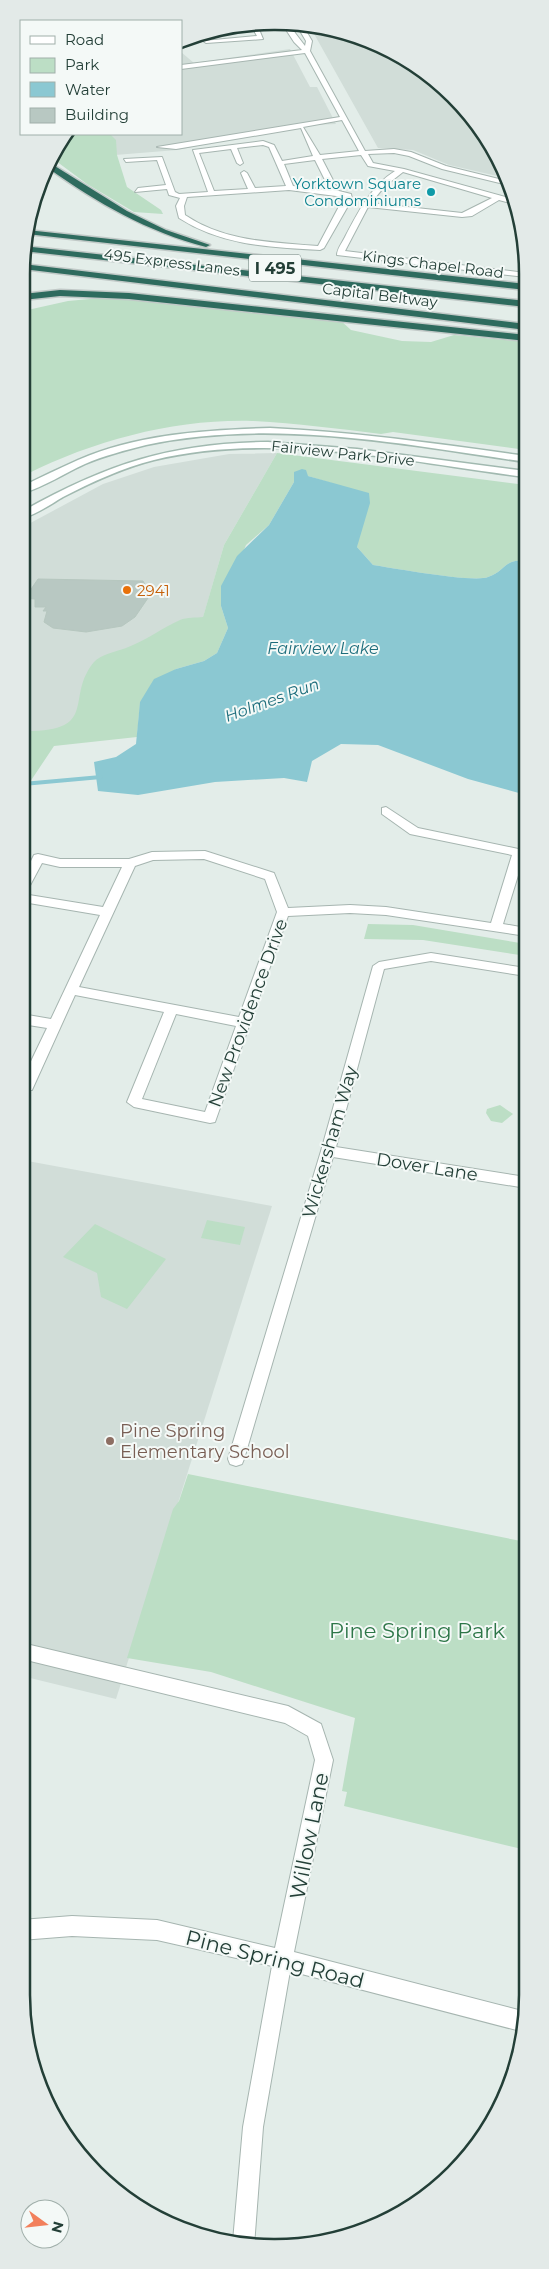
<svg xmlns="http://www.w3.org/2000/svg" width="549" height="2269" viewBox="0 0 549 2269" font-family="Montserrat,sans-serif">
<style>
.built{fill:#d1ddd8}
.green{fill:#bcdec5}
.water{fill:#8bc8d2}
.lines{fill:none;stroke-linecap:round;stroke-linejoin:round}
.stream{stroke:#8bc8d2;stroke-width:4}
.building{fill:#b8c8c2;stroke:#b6c7bf}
.minor-casing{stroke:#a6b5b0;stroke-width:2}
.secondary-casing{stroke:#a1b9b0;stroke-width:3}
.motorway-casing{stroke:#c1c9c7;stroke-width:3}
.minor{fill:#fff;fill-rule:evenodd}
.secondary{fill:#fff;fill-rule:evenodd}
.motorway{fill:#2e6b5e;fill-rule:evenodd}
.culture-dot{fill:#0f9aa8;stroke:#f4f9f7;stroke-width:2}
.food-dot{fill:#e8710a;stroke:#f4f9f7;stroke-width:2}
.education-dot{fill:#8d6e63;stroke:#f4f9f7;stroke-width:2}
.labels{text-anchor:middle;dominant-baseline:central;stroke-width:4;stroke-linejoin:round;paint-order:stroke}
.far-culture-label{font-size:15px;fill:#0d838f;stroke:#f4f9f7;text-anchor:end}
.far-street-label{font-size:15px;fill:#233f37;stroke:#f4f9f7}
.far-food-label{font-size:15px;fill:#c56008;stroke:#f4f9f7;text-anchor:start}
.shield{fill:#f4f9f7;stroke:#627771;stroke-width:1}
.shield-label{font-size:16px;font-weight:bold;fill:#233f37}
.far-water-label{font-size:16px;font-style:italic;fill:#1c6c7b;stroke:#f4f9f7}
.street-label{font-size:18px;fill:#233f37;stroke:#f4f9f7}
.education-label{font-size:18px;fill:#785e54;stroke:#f4f9f7;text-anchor:start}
.near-park-label{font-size:21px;fill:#2d7648;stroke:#f4f9f7}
.near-street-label{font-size:21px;fill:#233f37;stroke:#f4f9f7}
.rim{fill:none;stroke:#233f37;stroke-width:2.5}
</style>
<rect width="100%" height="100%" fill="#e3ede9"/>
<g class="built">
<polygon points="308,23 387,47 454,96 502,163 506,178 449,165 413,150 378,148"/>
<polygon points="290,49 310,87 317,87 336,124 314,125 259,134 177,150 78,158 68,134 181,134 181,52 194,63"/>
<polygon points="277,453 224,545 195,645 121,733 23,749 23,527 103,484 154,467 229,454"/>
<polygon points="22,1160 272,1206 116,1699 22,1676"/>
</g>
<g class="green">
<polygon points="68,134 110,134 116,140 117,155 127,187 161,210 163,214 134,212 87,184 52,158 55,148"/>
<path d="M111 297 340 320 351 330 402 341 431 342 454 335 526 342V450L393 432 381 434C338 429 295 423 252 421 175 419 96 440 27 474H23V311L68 301Z"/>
<path d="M277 453 526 485V561C504 558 505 572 488 577 473 583 393 568 373 565L357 547 358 536 331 483 308 476 294 482 269 525 246 545 221 606 228 628 217 653 204 661 176 669 140 702 137 737 54 746 28 785 23 787V731C101 732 64 698 94 662 100 655 117 651 126 648 145 641 162 628 180 620 187 617 196 618 203 617L224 545Z"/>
<polygon points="368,924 413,925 526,944 526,956 423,940 364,939"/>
<polygon points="500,1105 513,1114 502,1123 491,1121 486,1113 487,1109"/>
<polygon points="207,1220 245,1227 240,1245 201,1238"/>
<polygon points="95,1224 166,1259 127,1309 101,1297 97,1273 63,1257"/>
<polygon points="188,1474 526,1542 526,1850 344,1806 347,1792 342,1791 355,1718 211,1672 127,1658 173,1509 179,1501"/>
</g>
<path class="water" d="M302 469 306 470 308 476 369 493 370 503 357 547 373 565C393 568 474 583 488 577 505 572 504 558 526 561V795L468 779 378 745 341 744 312 761 307 782 284 778 215 782 138 795 98 791 94 762 116 757 136 744 140 702 154 679 176 669 204 661 217 653 228 628 221 606V586L237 556 269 525 294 482V472Z"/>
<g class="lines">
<polyline class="stream" points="23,784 101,777"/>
</g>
<polygon class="building" points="38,579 143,581 148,590 148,598 135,617 122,626 86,632 53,628 44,622 47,611 43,611 46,607 35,607 35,599 25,598"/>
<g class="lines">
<defs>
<g id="minor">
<path d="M296 24H302L312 41 310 51 365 151 394 149 411 152 446 166 507 181 508 185 442 169 409 156 394 153 368 154 373 163 404 169 513 199 514 204 499 200 472 216 462 217 368 207 345 251 526 273V277L337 255C337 249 342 243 345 237 358 212 371 186 395 171L368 166 361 155 322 159 336 186 335 190 351 194 352 199 324 248 320 250C271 247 222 246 179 218L176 206 180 198 169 195 167 189 135 192 138 188 166 185 157 160 126 162 124 159 162 157 175 192 179 194 208 192 193 150 263 141 274 145 282 161 313 156 301 128 176 149 157 147 340 117 305 53 181 69V65L302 50 294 42 283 25H289L305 46 306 41ZM342 120 359 151 320 155 303 127ZM263 145 269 147 286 186 255 188 247 173 244 171 241 173 248 189 214 191 199 153 231 149 237 163 240 165 243 163 237 148ZM315 160 328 186V190L293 186 284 164ZM403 172 492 198 462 213 371 203 384 187ZM289 190 344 197 318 246C271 242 225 242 185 215L184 206 187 197Z"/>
<polygon points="252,27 258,27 263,39 206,43 203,41 257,36"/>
<path d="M386 807 418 828 523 850 525 853 503 924 526 928V936L386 915 350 913 288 916 215 1122 210 1123 134 1107 127 1102 164 1012 75 995 32 1090H22V1080L47 1028 22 1024V1014L51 1019 100 915 23 902V894L103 907 122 867H60L42 863 27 891 23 892V877L34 855 38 854 60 859H129L152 852 205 851 274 873 288 908 350 905 386 907 491 923 512 855 410 834 382 814V808ZM204 859 265 879 277 912 239 1017 79 987 135 866 153 860ZM176 1014 236 1026 205 1112 142 1099Z"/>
<polygon points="431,953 526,968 526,976 431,961 384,969 336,1147 526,1177 526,1188 333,1157 244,1459 242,1464 236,1466 230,1464 228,1459 321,1151 373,966 379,962"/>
<polygon points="22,1643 288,1706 321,1724 333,1760 294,1952 526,2012 524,2032 290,1971 263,2127 254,2246 233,2241 243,2127 272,1966 157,1940 72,1936 21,1940 21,1920 72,1916 157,1920 275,1948 315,1760 308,1736 285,1723 22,1659"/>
</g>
<g id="secondary">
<path d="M270 428C356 432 440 444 526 456V462C401 444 271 418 146 445 126 450 103 456 85 464 65 473 44 487 23 493V486C41 477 60 468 78 460 138 434 205 430 270 428Z"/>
<path d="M268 442 357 449 526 471V477C406 462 273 431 154 460 122 468 92 482 63 497 51 504 37 514 23 518V511C107 464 171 443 268 442Z"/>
</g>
<g id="motorway">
<path d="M50 163 127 211 166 230 210 245 206 247C148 232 97 203 48 168Z"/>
<polygon points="27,230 526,284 526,290 27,234"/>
<polygon points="23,246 526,301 526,307 23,251"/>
<polygon points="23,264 526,324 526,330 23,269"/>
<polygon points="60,290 129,293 526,335 526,341 129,299 60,296 23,300 23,294"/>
</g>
</defs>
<use href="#minor" class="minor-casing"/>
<use href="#secondary" class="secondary-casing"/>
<use href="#motorway" class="motorway-casing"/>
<use href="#minor" class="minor"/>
<use href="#secondary" class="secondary"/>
<use href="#motorway" class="motorway"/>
</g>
<circle class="culture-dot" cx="431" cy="192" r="5"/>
<circle class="food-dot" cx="127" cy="590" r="5"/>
<circle class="education-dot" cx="110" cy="1441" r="5"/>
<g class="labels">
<g class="far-culture-label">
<text x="421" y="183">Yorktown Square<tspan x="421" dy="17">Condominiums</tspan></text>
</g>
<g class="far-street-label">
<text transform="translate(172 262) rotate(7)">495 Express Lanes</text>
<text transform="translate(433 264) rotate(7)">Kings Chapel Road</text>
<text transform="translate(380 295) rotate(7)">Capital Beltway</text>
<text transform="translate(343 453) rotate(6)">Fairview Park Drive</text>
</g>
<g class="far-food-label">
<text x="137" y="590">2941</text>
</g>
<rect class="shield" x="249" y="254.5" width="52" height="27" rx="4"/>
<g class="shield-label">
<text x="275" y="268">I 495</text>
</g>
<g class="far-water-label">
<text x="323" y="648">Fairview Lake</text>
<text transform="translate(272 700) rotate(-20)">Holmes Run</text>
</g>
<g class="street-label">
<text transform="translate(248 1013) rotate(-70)">New Providence Drive</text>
<text transform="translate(330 1142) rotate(-74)">Wickersham Way</text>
<text transform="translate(427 1167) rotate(9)">Dover Lane</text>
</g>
<g class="education-label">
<text x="120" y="1431">Pine Spring<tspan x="120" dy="21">Elementary School</tspan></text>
</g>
<g class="near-park-label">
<text x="417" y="1630">Pine Spring Park</text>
</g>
<g class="near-street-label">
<text transform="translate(309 1836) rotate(-79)">Willow Lane</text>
<text transform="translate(275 1959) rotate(14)">Pine Spring Road</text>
</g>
</g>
<path d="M0 0H549V2269H0ZM274 30H275A244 244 0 0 1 519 274V1995A244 244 0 0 1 275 2239H274A244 244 0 0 1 30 1995V274A244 244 0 0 1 274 30Z" fill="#e3eae8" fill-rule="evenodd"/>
<path class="rim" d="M274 30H275A244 244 0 0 1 519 274V1995A244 244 0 0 1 275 2239H274A244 244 0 0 1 30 1995V274A244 244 0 0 1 274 30Z"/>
<rect x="20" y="20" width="162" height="115" fill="#f4f9f7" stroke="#a0afaa"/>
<rect x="30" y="36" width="25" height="8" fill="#ffffff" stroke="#a0afaa"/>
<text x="65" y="45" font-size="15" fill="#233f37">Road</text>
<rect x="30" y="58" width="25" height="15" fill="#bcdec5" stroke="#a0afaa"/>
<text x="65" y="70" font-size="15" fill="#233f37">Park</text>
<rect x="30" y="82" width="25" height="15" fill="#8bc8d2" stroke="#a0afaa"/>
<text x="65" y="95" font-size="15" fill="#233f37">Water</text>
<rect x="30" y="108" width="25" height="15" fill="#b8c8c2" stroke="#a0afaa"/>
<text x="65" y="120" font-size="15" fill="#233f37">Building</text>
<g transform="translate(45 2224) rotate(105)"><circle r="24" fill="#f4f9f7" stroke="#a0afaa"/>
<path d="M0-4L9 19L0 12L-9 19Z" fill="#f2805c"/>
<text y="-8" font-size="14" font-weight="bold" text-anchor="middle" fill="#233f37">N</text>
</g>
</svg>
